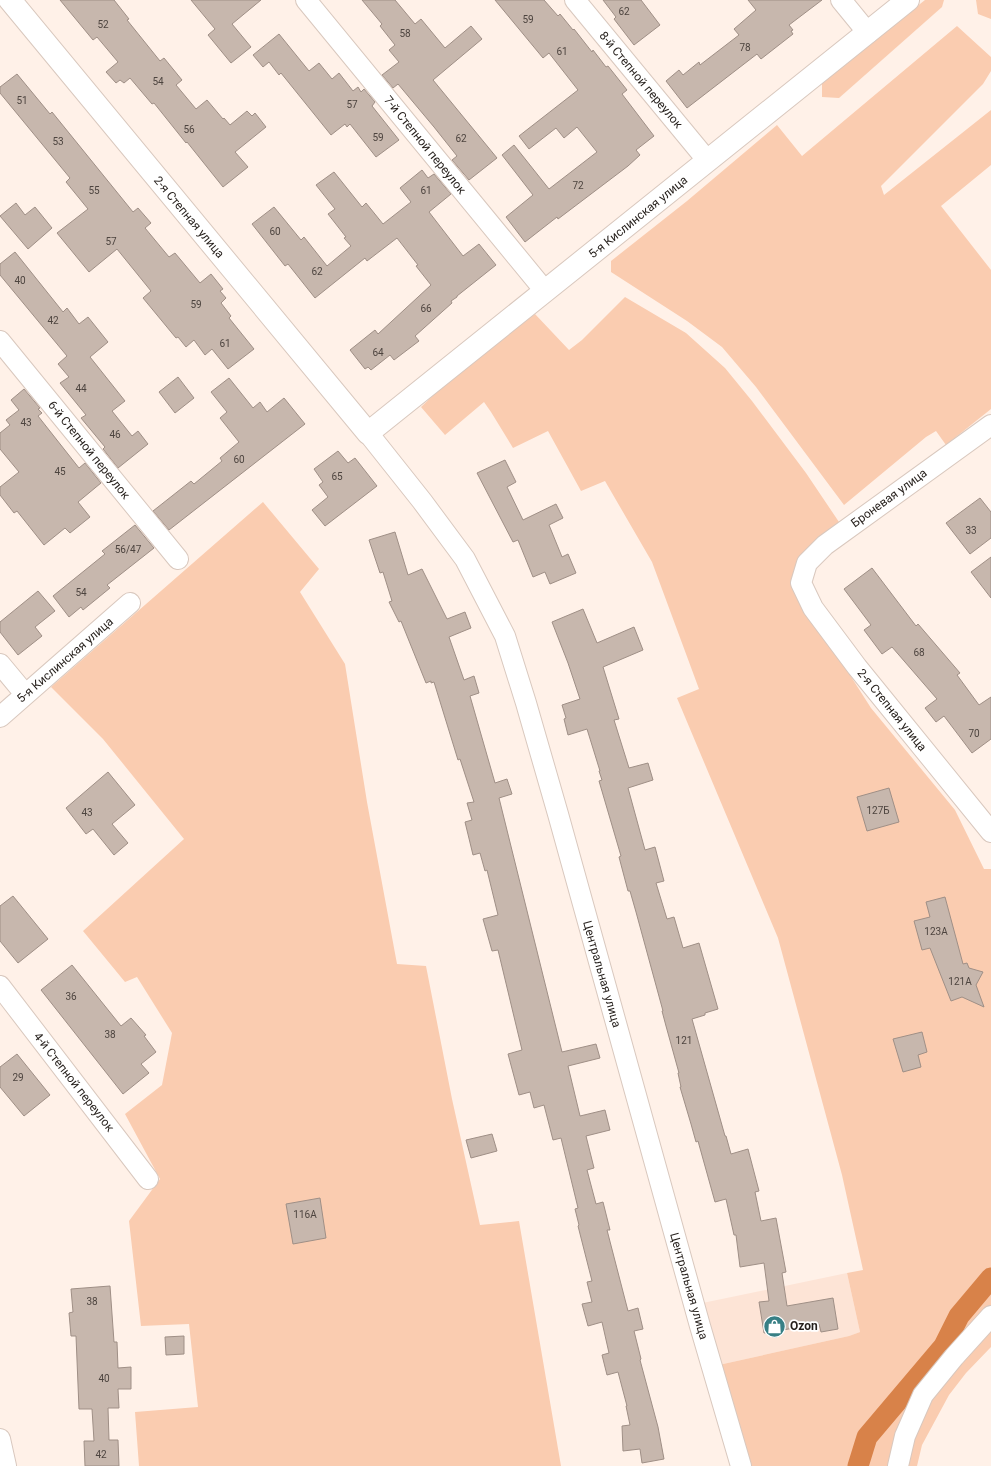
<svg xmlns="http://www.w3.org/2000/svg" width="991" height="1466" viewBox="0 0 991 1466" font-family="Roboto,sans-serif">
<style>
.built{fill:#fde4d6}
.green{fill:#faccb0}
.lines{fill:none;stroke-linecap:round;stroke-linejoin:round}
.canal{stroke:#d88249;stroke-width:21}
.building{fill:#c7b7ad;stroke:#9f8f86}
.street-casing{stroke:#d9c8be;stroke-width:22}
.secondary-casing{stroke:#d9c8be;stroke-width:24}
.street{stroke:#fff;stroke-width:20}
.secondary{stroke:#fff;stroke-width:22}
.labels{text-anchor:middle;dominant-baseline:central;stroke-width:3.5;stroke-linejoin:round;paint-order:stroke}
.number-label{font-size:10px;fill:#4d443f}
.street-label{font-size:12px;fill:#241e1a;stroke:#fff}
.poi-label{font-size:12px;font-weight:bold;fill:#241e1a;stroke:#fff;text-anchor:start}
</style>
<rect width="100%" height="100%" fill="#fff1e8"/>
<polygon class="built" points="847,1273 860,1332 849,1336 705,1368 688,1306"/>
<g class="green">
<polygon points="925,0 944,0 942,7 839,98 822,97 822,82"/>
<polygon points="976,0 991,0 991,19 978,14"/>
<polygon points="957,26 991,57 991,71 983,84 881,186 884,195 991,110 991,165 941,206 991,270 991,409 946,445 936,431 926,437 844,505 756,387 722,347 687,321 611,272 611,261 687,201 777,125 802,156"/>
<polygon points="625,297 686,333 725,368 752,401 806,473 839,522 803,555 818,625 871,708 955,810 984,869 991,869 991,1347 966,1373 949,1395 922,1445 917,1466 731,1466 705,1368 849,1336 860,1332 847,1273 863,1270 842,1175 778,938 677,698 699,689 652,562 605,481 581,491 548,431 513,448 491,412 484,402 445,435 421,407 468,362 535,314 569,350 582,340"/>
<polygon points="263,502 319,569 300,592 345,664 367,802 397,964 426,966 452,1099 480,1225 519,1221 561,1466 139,1466 135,1412 198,1407 189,1324 141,1326 129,1221 160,1179 125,1114 162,1085 172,1033 137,977 125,982 83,931 184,839 103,739 51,687"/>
</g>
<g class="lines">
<polyline class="canal" points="858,1466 867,1437 944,1346 959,1316 991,1278"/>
</g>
<g class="building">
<polygon points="60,0 114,0 129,19 127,20 160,61 164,58 182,80 176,85 196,109 207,100 223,119 224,118 230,125 247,111 252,116 255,113 266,127 235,152 248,167 223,187 187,142 186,143 154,103 152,104 130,78 124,83 120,80 116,83 106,72 118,62 97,37 93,40"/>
<polygon points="191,0 261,0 232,24 251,47 231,63 208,35 215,29"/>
<polygon points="362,0 395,0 415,24 421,19 445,48 471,26 482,39 433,80 497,158 469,180 452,160 457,156 434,127 398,84 393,88 382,75 399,62 389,50 395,45 380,26 382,24"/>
<polygon points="495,0 544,0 558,16 560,14 573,30 574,29 592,52 593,50 606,67 608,66 627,90 622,94 654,136 636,150 640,155 628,166 558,219 557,217 525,242 506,217 533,195 502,155 514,145 549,189 597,152 577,127 564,138 556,128 529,149 519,136 578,90 549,53 543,58"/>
<polygon points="603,0 641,0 660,25 634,45 614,19 616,17"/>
<polygon points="748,0 822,0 789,25 793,30 791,31 793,34 761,59 757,54 687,108 666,81 679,70 683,75 699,62 700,65 739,35 734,29 756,10"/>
<polygon points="279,34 309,71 319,63 332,79 339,73 353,91 358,87 361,92 364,89 375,102 372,106 399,140 376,157 350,124 347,127 345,124 331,135 281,73 279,75 269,62 263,67 253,55"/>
<polygon points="17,74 50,114 52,112 133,212 138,208 151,223 145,228 169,257 175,253 200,283 211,274 223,289 220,291 226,298 221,303 231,316 229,318 254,349 228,369 212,349 205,355 194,340 186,347 178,337 176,338 143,298 151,291 117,249 89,272 57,233 88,209 66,182 70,178 0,93 0,87"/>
<polygon points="422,170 428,178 434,174 451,194 429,212 463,256 479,244 496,265 457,296 457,297 451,301 452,303 415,336 419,341 394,360 390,355 371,370 368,367 365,369 350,350 375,330 378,334 431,285 416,266 418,265 397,238 367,261 365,258 315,298 288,264 285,266 252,224 274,207 301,240 304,237 327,266 351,246 344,238 346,237 328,214 335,209 316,185 334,172 362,207 366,203 383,224 411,202 400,188"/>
<polygon points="16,203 25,215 35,207 52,228 28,249 0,216"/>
<polygon points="15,252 63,312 67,308 79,324 88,317 108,342 90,357 125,401 112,411 132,436 138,431 148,444 118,468 103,449 105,447 81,418 86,415 60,383 69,377 58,364 67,356 0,275 0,264"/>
<polygon points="178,377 194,398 175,413 159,392"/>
<polygon points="229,378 253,408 260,402 267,412 284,398 305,424 169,530 153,511 191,481 194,484 222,461 220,458 239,442 220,418 227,412 211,392"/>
<polygon points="24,389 40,408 38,409 42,413 38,416 79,468 85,463 101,483 78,502 90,517 70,533 65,528 44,545 17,511 14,513 0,495 0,487 19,472 0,449 0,433 10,425 6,420 19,410 11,400"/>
<polygon points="338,451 348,463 355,458 377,486 325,526 312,510 328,497 319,485 323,482 314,469"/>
<polygon points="505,460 516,482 507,487 523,520 556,504 563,518 549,525 562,557 568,554 576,573 550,584 545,572 533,577 518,540 513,542 477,473"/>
<polygon points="980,498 991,512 991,538 970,554 946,523"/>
<polygon points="135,525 154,548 107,585 110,588 83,610 81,607 69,617 53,596 105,554 102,551"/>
<polygon points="395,532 408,575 422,569 447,619 465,612 471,628 449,637 464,680 474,676 479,693 470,696 495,783 507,779 512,794 499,798 562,1052 596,1044 600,1058 568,1066 580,1116 605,1110 610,1130 586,1136 594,1168 587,1170 596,1204 603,1202 610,1230 607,1230 628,1311 638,1308 643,1329 634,1331 641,1359 640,1360 658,1427 664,1459 642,1463 640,1449 623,1451 622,1426 630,1425 626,1406 627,1406 618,1372 607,1375 602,1355 609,1353 602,1322 588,1326 582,1304 592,1302 587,1282 592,1281 578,1226 579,1225 575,1209 578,1208 561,1138 553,1140 544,1105 534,1108 530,1092 519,1095 508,1054 522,1050 498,950 492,951 483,919 498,915 487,870 485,871 480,853 473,855 465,822 472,820 467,803 474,802 460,759 458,760 434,682 431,683 431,681 426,683 401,621 399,622 389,602 392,601 383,572 380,573 369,540"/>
<polygon points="991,557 991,598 971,572"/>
<polygon points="872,568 916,626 918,624 960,673 957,675 979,705 991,697 991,739 972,753 944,716 936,722 925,708 937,699 892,647 882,654 864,630 871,625 844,589"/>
<polygon points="38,591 55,611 35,627 42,636 18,655 0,632 0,622"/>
<polygon points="583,609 597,643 634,627 643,650 603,667 619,719 614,720 629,768 648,763 653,780 628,788 645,850 655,847 664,881 656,883 667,919 674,917 683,948 699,943 718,1009 705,1013 705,1015 692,1019 725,1136 726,1136 731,1154 748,1149 759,1191 755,1192 761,1221 776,1218 786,1272 782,1273 787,1306 833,1298 838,1329 821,1332 819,1324 764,1333 759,1302 769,1301 764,1263 740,1267 736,1235 734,1235 726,1199 715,1202 698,1141 696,1142 691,1124 680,1087 681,1087 678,1073 679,1073 666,1026 662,1011 663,1011 636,912 630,891 628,891 619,857 621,856 599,781 602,780 599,771 600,771 587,729 568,735 564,719 566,718 562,705 580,699 568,663 552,622"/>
<polygon points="108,772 135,805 112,824 128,843 114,855 93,829 86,834 66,808"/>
<polygon points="889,788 899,822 867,831 857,797"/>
<polygon points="13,896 48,939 18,963 0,941 0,906"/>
<polygon points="945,897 963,964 967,963 969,968 983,972 976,985 984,1007 962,997 951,1001 930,948 922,950 914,921 930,917 926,902"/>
<polygon points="72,965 121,1026 131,1018 146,1035 144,1036 156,1052 141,1064 149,1073 123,1094 41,990"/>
<polygon points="922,1032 927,1052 918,1055 921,1067 903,1072 893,1039"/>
<polygon points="17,1054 50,1095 24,1116 0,1087 0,1067"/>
<polygon points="492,1134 497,1151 471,1158 466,1140"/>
<polygon points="320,1198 326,1238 293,1244 286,1204"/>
<polygon points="110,1286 114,1342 117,1342 118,1368 131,1367 131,1389 118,1389 119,1408 108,1408 109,1440 118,1440 119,1466 85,1466 84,1441 94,1441 92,1409 79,1409 76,1336 71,1336 69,1313 73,1312 71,1289"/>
<polygon points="184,1336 184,1354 166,1355 165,1337"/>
</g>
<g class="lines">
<defs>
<g id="street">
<polyline points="306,0 545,291"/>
<polyline points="575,0 707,160"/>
<polyline points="841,0 868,33"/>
<polyline points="0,341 178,559"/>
<polyline points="991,425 825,545 807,563 801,583 813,608 857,667 991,832"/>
<polyline points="368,433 422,501 465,559 505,636 526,703 558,814 700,1326 741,1466"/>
<polyline points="0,664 25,694"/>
<polyline points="0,717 130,603"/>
<polyline points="0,986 148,1179"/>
<polyline points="0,1439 6,1466"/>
<polyline points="898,1466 905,1436 923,1395 954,1357 991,1316"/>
</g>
<polyline id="secondary" points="10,0 368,433 908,0"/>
</defs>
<use href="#street" class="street-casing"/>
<use href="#secondary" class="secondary-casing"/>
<use href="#street" class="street"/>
<use href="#secondary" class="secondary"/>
</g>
<defs>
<symbol id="shop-disc" viewBox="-11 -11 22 22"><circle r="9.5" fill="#377f85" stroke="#fff"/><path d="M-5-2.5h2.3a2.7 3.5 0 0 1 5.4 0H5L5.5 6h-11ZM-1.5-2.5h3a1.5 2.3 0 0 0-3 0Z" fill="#fff"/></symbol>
</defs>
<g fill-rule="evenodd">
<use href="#shop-disc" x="762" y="1314" width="25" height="25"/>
</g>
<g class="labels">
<g class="number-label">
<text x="624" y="11">62</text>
<text x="528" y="19">59</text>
<text x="103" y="24">52</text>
<text x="405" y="33">58</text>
<text x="745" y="47">78</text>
<text x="562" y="51">61</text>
<text x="158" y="81">54</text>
<text x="22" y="100">51</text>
<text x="352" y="104">57</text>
<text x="189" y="129">56</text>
<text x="378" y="137">59</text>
<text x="461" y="138">62</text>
<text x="58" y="141">53</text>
<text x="578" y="185">72</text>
<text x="94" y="190">55</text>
<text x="426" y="190">61</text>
<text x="275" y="231">60</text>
<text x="111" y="241">57</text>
<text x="317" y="271">62</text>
<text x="20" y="280">40</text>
<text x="196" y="304">59</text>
<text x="426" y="308">66</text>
<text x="53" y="320">42</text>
<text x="225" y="343">61</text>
<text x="378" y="352">64</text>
<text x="81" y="388">44</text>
<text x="26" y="422">43</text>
<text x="115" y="434">46</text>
<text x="239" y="459">60</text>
<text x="60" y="471">45</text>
<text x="337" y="476">65</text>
<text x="971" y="530">33</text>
<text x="128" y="549">56/47</text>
<text x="81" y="592">54</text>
<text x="919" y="652">68</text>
<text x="974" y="733">70</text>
<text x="878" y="810">127Б</text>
<text x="87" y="812">43</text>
<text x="936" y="931">123А</text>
<text x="960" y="981">121А</text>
<text x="71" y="996">36</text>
<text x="110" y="1034">38</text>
<text x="684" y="1040">121</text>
<text x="18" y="1077">29</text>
<text x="305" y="1214">116А</text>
<text x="92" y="1301">38</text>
<text x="104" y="1378">40</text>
<text x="101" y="1454">42</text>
</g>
<g class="street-label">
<text transform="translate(641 80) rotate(50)">8-й Степной переулок</text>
<text transform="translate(425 145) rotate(51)">7-й Степной переулок</text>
<text transform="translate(189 217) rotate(50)">2-я Степная улица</text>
<text transform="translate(638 217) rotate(-39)">5-я Кислинская улица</text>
<text transform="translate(89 450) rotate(51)">6-й Степной переулок</text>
<text transform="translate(889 498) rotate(-36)">Броневая улица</text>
<text transform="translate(65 660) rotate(-41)">5-я Кислинская улица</text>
<text transform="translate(892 710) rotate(51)">2-я Степная улица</text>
<text transform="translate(602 974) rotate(74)">Центральная улица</text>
<text transform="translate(74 1082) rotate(52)">4-й Степной переулок</text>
<text transform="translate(689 1286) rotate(74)">Центральная улица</text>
</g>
<g class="poi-label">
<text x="790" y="1326">Ozon</text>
</g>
</g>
</svg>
